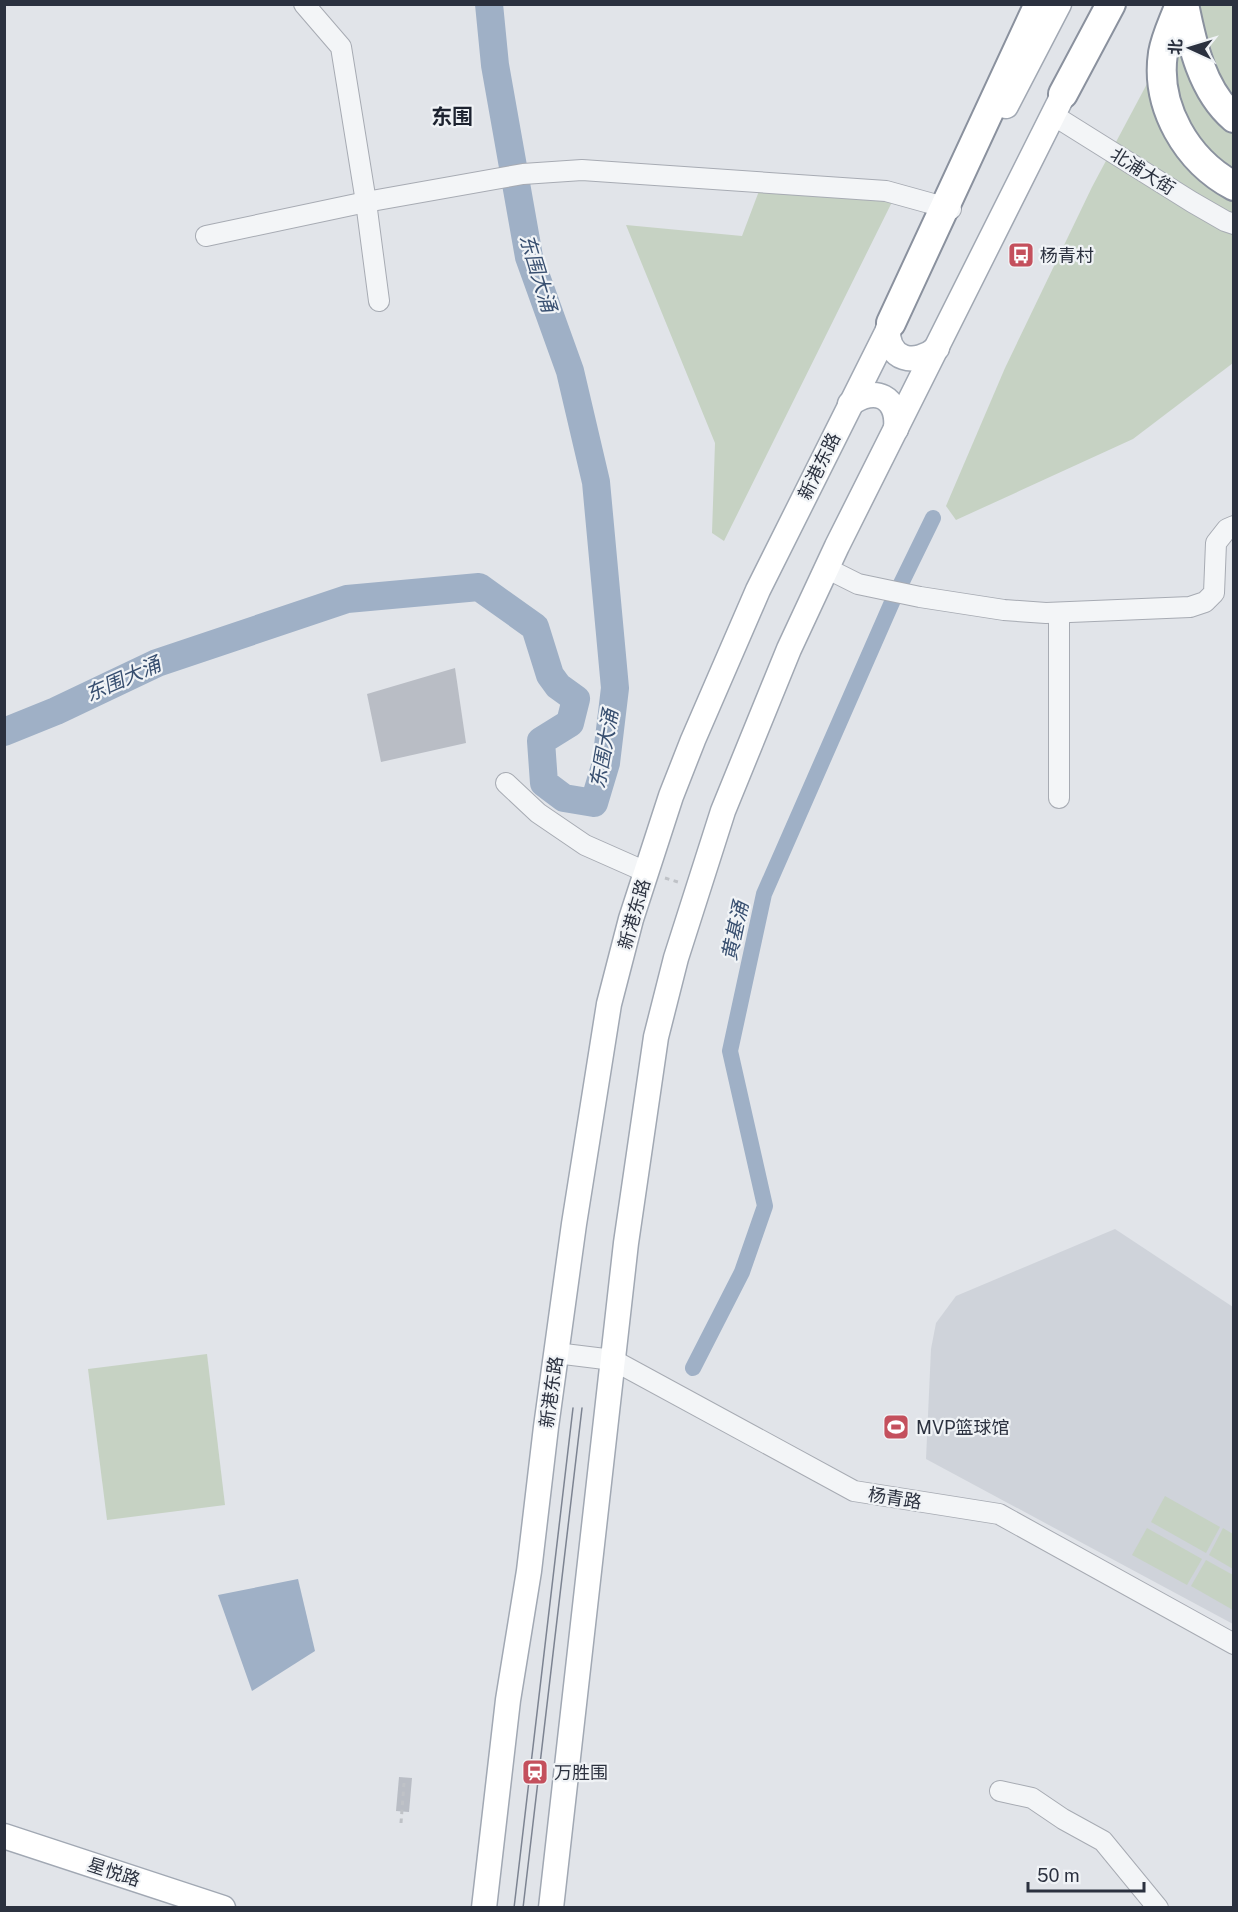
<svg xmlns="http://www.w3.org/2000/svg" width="1238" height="1912" viewBox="0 0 1238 1912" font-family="'Public Sans','Noto Sans SC',sans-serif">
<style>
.built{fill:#cfd3da}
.green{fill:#c6d2c3}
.water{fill:#9fb0c6}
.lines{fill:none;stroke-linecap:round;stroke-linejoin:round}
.canal{stroke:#9fb0c6;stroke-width:16}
.river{stroke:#9fb0c6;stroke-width:28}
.building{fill:#b9bdc5}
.minor-casing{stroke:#a7abb3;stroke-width:22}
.major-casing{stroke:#a1a8b3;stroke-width:27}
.highway-casing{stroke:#8a919e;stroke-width:32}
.path{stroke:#bfc2c7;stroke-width:3;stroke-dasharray:4.5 4.5;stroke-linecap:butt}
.minor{stroke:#f3f5f7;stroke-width:20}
.major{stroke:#fff;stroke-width:24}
.highway{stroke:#fff;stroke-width:28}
.tram{stroke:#7c8391;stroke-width:1.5}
.labels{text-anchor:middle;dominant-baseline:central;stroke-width:4.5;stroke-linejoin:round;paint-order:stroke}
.street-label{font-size:18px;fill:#2b313f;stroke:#f0f3f6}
.poi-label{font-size:18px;fill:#2b313f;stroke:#f0f3f6;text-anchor:start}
.water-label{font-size:20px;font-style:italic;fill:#384f70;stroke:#f0f3f6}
.quarter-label{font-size:21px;font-weight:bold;fill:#1d2330;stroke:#f0f3f6}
</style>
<rect width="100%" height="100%" fill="#e1e4e9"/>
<polygon class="built" points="1115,1229 1233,1307 1233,1624 926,1459 931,1349 936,1323 956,1296"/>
<g class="green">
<polygon points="1189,5 1233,5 1233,363 1133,439 956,520 946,506 1005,368 1092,187"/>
<polygon points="759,191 895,196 724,541 712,533 715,443 626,225 742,236"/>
<polygon points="207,1354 225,1505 107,1520 88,1369"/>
<polygon points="1165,1496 1220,1527 1206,1553 1151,1522"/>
<polygon points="1147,1528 1202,1559 1187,1585 1132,1555"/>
<polygon points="1223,1528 1233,1534 1233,1569 1209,1555"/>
<polygon points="1206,1560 1233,1575 1233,1610 1191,1586"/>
</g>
<polygon class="water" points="298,1579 315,1651 252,1691 218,1595"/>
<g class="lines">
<polyline class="canal" points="693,1368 742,1272 765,1206 730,1051 764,894 893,600 933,518"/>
<polyline class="river" points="4,732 56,711 157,663 347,599 479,587 535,627 550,675 558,686 576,699 570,723 541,741 544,783 564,798 594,803 606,763 615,688 596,482 570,371 529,257 495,65 489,4"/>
</g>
<g class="building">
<polygon points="455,668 466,743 381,762 367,694"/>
<polygon points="399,1777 412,1778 409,1812 396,1811"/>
</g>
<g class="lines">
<defs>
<g id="minor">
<polyline points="304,4 341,47 366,202 379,301"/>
<polyline points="1053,115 1192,202 1225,221 1234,224"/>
<polyline points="206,236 366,202 523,174 582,170 886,191 951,209"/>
<polyline points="826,568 858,584 920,597 1004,610 1046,613 1190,607 1205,602 1214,593 1216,543 1227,529 1234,526"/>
<polyline points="506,783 538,813 585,845 646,872"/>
<polyline points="1059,798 1059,613"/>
<polyline points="556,1353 613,1360 854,1491 999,1514 1234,1644"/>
<polyline points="1000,1791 1032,1798 1063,1819 1103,1841 1158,1908"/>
</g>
<g id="major">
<polyline points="1006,106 1059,4"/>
<path d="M888 329C887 360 915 367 937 348"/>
<path d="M850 404C875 385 899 397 896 429"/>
<polyline points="4,1836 223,1908"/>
<polyline points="484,1908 508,1700 529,1571 546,1427 574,1224 609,1004 631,919 671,796 693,740 758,590 900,306"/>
<polyline points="551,1908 626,1243 656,1037 676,958 723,811 789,649 837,546 1072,77"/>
</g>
<g id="highway">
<path d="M1180 4C1174 21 1166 36 1163 53 1155 107 1187 161 1234 186"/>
<path d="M1184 4C1192 44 1202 91 1234 118"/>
<polyline points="1063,94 1111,4"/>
<polyline points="891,323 1039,4"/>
</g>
</defs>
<use href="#minor" class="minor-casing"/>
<use href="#major" class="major-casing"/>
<use href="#highway" class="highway-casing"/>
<g class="path">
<polyline points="665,878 681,883"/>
<polyline points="401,1823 404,1783"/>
</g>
<use href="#minor" class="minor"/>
<use href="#major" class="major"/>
<use href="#highway" class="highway"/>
<g class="tram">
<polyline points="514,1908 573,1408"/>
<polyline points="523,1908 582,1408"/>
</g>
</g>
<defs>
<symbol id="bus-square" viewBox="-11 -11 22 22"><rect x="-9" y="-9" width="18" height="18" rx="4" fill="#c4505d" stroke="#f0f3f6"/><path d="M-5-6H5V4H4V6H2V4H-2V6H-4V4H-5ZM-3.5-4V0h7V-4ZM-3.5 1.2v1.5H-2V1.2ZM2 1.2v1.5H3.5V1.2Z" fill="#fff"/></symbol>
<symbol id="stadium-square" viewBox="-11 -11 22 22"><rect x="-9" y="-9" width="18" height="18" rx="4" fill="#c4505d" stroke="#f0f3f6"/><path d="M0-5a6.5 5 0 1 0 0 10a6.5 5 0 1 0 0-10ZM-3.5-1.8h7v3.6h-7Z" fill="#fff"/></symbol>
<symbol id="station-square" viewBox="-11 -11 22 22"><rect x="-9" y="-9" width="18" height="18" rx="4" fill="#c4505d" stroke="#f0f3f6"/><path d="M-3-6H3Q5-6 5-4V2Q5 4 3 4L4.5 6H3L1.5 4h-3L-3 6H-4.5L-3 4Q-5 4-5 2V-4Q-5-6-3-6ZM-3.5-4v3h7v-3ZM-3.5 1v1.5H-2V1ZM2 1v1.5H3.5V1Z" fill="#fff"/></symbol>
</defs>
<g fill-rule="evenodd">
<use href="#bus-square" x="1006" y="240" width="30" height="30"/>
<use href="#stadium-square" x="881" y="1412" width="30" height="30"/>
<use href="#station-square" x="520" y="1757" width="30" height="30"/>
</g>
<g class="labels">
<g class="street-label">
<text transform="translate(1143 171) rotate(32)">北浦大街</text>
<text transform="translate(819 466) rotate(-64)">新港东路</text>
<text transform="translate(634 914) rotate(-74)">新港东路</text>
<text transform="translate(551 1392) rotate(-82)">新港东路</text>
<text transform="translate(895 1498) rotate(9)">杨青路</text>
<text transform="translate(114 1872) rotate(18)">星悦路</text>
</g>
<g class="poi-label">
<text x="1040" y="255">杨青村</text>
<text x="916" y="1427">MVP篮球馆</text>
<text x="554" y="1772">万胜围</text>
</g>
<g class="water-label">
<text transform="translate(538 273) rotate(73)">东围大涌</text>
<text transform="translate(123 679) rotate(-24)">东围大涌</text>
<text transform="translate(604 749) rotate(-80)">东围大涌</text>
<text transform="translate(735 931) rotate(-78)">黄基涌</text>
</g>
<g class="quarter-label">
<text x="452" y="116">东围</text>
</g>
</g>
<rect width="1238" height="1912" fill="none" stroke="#2b313f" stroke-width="12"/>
<g transform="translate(1190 48) rotate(274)" stroke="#f0f3f6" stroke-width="4.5" paint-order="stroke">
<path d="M0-4.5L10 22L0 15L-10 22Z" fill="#2b313f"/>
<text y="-9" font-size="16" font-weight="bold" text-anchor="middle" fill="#2b313f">北</text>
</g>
<path d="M1028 1882v9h116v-9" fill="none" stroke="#2b313f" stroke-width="3"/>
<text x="1037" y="1882" font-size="18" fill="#2b313f" stroke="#f0f3f6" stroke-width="4.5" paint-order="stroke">50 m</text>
</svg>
